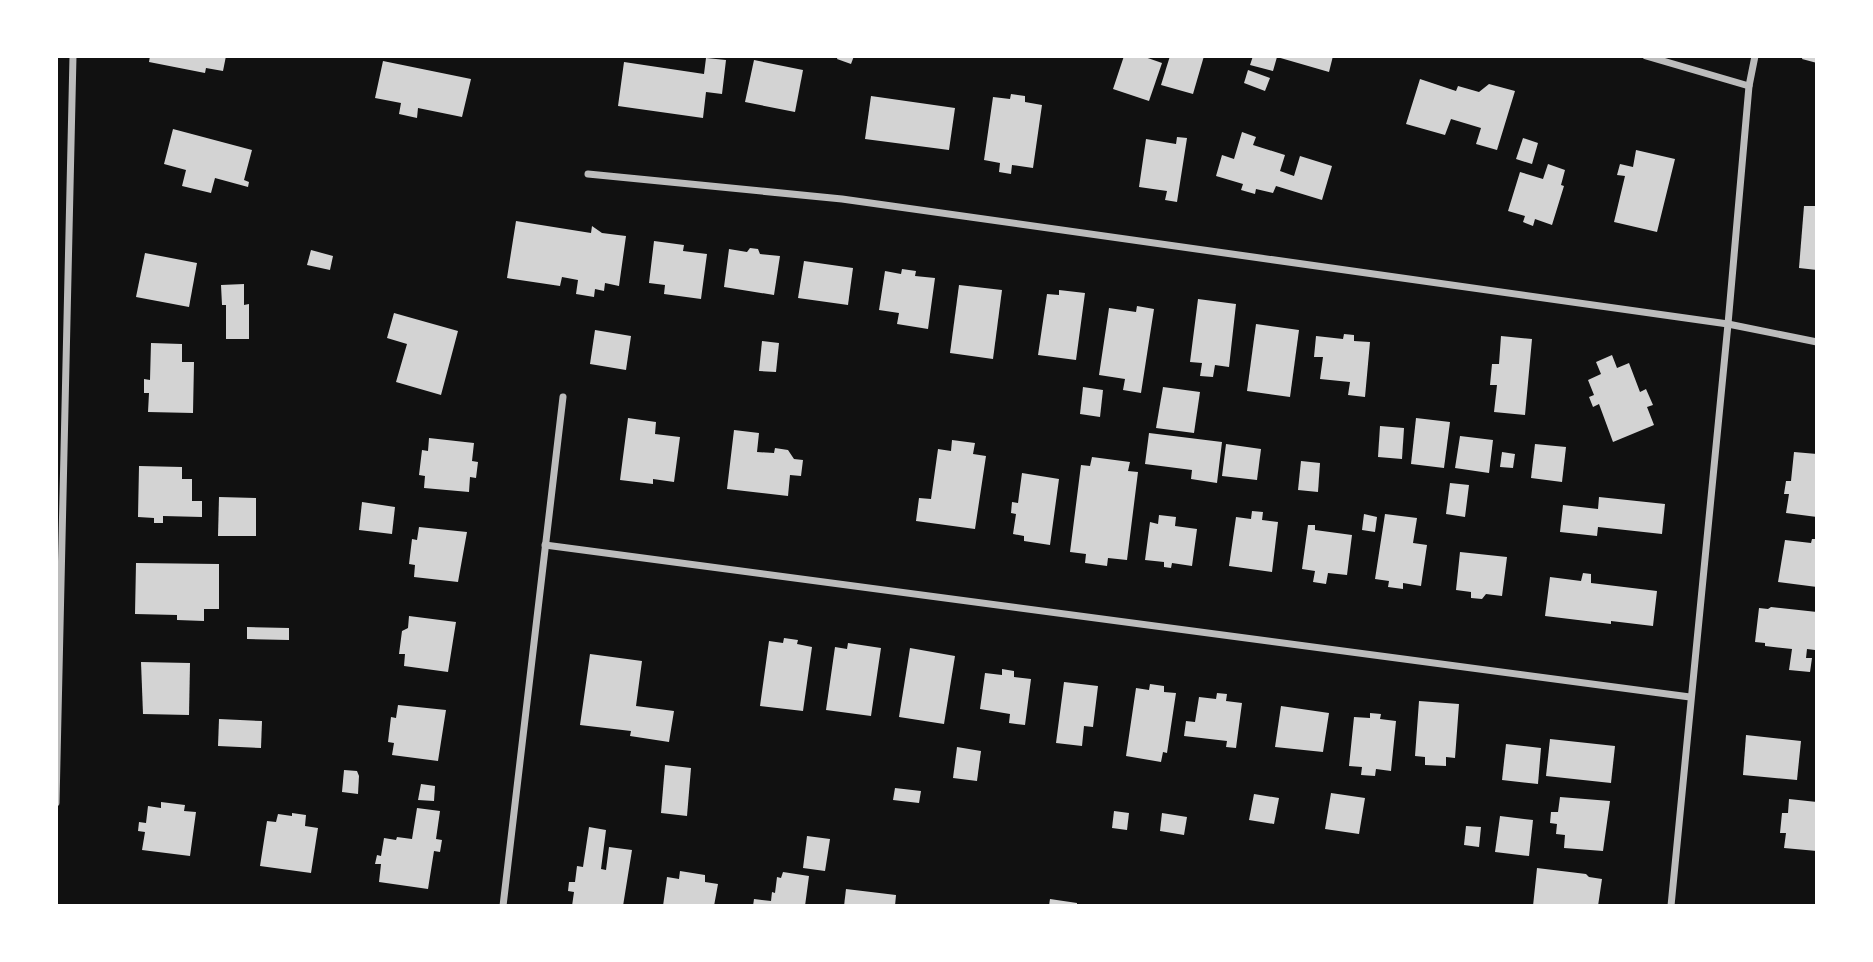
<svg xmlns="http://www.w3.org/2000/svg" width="1873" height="962" viewBox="0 0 1873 962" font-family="'Work Sans',sans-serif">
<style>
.building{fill:#d3d3d3}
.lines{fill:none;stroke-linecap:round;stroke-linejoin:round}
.minor{stroke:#bcbcbc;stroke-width:7}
</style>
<rect width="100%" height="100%" fill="#111"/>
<g class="building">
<polygon points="150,56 226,56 223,71 206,68 205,73 149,62"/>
<polygon points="838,56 854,56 851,64 837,59"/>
<polygon points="1124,56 1142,56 1162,63 1149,101 1113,89"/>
<polygon points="1170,56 1204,56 1193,94 1161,85"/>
<polygon points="1253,56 1333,56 1329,72 1277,57 1273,71 1250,65"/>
<polygon points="1803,56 1817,56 1817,63 1802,59"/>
<polygon points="706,58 726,60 722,94 706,92 703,118 618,106 624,62 704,74"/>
<polygon points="754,60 803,70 795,112 745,102"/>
<polygon points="383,61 471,79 462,117 418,108 417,118 399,114 401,103 375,98"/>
<polygon points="1248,70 1270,78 1265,91 1244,83"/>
<polygon points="1420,79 1456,91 1458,86 1479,92 1489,84 1515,91 1497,150 1476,144 1481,128 1451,119 1445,135 1406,124"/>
<polygon points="1011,94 1025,96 1025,102 1042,105 1033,168 1012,165 1011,174 999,172 1000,163 984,160 993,97 1010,99"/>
<polygon points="871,96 955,108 949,150 865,139"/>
<polygon points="173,129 252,150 244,180 249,182 248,187 215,178 211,193 182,186 186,170 164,164"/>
<polygon points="1242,132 1256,137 1253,145 1285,155 1280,171 1294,176 1300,156 1332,166 1322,200 1276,186 1273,193 1256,189 1255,194 1241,190 1243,184 1216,176 1222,155 1234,159"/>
<polygon points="1177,137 1187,138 1177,202 1165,200 1167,191 1139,187 1146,139 1176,144"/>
<polygon points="1523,138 1538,143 1532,164 1516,159"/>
<polygon points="1636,150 1675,159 1657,232 1614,222 1625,176 1617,175 1620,164 1633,167"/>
<polygon points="1548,164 1565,170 1561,185 1564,186 1552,225 1535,219 1533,226 1523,222 1525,216 1508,211 1520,172 1543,179"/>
<polygon points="1804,206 1817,206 1817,270 1799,268"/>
<polygon points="516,221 591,233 592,226 602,233 626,236 619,286 605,283 604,291 595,289 594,297 576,294 578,280 562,277 560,286 507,278"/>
<polygon points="654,241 684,245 683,251 707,254 701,299 664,294 665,285 649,283"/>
<polygon points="750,248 758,249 760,254 780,256 774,295 724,287 729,249 747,252"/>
<polygon points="311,250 333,256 330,270 307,265"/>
<polygon points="145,253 197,263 189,307 136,297"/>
<polygon points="804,261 853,268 848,305 798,298"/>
<polygon points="902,269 916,271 915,276 935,278 928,329 897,324 899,313 879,310 885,271 901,274"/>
<polygon points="244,284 244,305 249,304 249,339 226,339 226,305 222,305 221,285"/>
<polygon points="959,285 1002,290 993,359 950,353"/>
<polygon points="1059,290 1085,293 1076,360 1038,355 1047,294 1059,295"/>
<polygon points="1198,299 1236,304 1229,367 1215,365 1213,377 1200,376 1202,363 1190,362"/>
<polygon points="1137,306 1154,309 1141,393 1123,390 1125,379 1099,375 1109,308 1136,312"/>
<polygon points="394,313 458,331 441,395 396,382 407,344 387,338"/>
<polygon points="1256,324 1299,330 1290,397 1247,391"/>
<polygon points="595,330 631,336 626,370 590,364"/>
<polygon points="1344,334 1354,335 1354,341 1370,342 1365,397 1348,395 1350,382 1320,379 1323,357 1314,357 1316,336 1343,339"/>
<polygon points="1501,336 1532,339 1525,415 1494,412 1497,385 1490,385 1492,364 1499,364"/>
<polygon points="762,341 779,343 776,372 759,371"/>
<polygon points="151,343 182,344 182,362 194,362 193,413 148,412 149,393 144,393 144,379 150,380"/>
<polygon points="1612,355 1617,368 1629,363 1640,392 1646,389 1653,405 1647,407 1654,425 1613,442 1599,404 1593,407 1589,397 1594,395 1588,380 1601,374 1596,362"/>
<polygon points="1083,387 1103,390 1100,417 1080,414"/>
<polygon points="1163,387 1200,392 1194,433 1156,428"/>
<polygon points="628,418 656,422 655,434 680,437 674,482 653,479 653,484 620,480"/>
<polygon points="1416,418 1450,422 1444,468 1411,464"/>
<polygon points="1380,426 1404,428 1402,459 1378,457"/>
<polygon points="734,430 759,433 757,452 774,453 775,448 788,450 794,459 803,460 801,476 790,475 788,496 727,489"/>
<polygon points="1149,433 1222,442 1217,483 1191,479 1192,470 1145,464"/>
<polygon points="1460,436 1493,440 1489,473 1455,468"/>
<polygon points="429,438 474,443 472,461 478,462 476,478 470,477 469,492 424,488 425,476 419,475 422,450 428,451"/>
<polygon points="952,440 975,443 973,454 986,456 975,529 916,521 919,498 931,499 938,449 951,451"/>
<polygon points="1226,444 1261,449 1257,480 1222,476"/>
<polygon points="1535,444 1566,447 1562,482 1531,478"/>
<polygon points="1502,452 1515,454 1513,468 1500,467"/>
<polygon points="1794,452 1817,454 1817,517 1786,513 1789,494 1784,494 1786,481 1791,481"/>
<polygon points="1092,457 1130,462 1128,471 1138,472 1127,560 1108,558 1107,566 1085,563 1086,554 1070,552 1081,465 1090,466"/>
<polygon points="1301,461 1320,463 1318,492 1298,490"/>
<polygon points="139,466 182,467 182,479 192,479 192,501 202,501 202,517 163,516 163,523 154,523 154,518 138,517"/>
<polygon points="1022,473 1059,479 1050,545 1024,541 1024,536 1013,534 1016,514 1011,513 1012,502 1018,503"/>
<polygon points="1450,483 1469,485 1465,517 1446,514"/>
<polygon points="219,497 256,498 256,536 218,536"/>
<polygon points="1599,497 1665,504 1662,534 1598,527 1597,536 1560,532 1563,505 1598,509"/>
<polygon points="362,502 395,507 392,534 359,530"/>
<polygon points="1252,511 1263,512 1262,520 1278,522 1272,572 1229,566 1236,517 1251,519"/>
<polygon points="1364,514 1377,517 1375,532 1362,530"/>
<polygon points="1385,514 1417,518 1413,543 1427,545 1421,586 1403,583 1403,589 1388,587 1389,581 1375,579"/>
<polygon points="1159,515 1176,517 1175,526 1197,529 1192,566 1172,563 1171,568 1164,567 1164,562 1145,560 1150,522 1158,524"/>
<polygon points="1308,525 1315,525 1315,530 1352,535 1347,575 1328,573 1326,584 1313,582 1315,571 1302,569"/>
<polygon points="419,527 467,532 458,582 414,577 415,565 409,564 412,539 417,540"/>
<polygon points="1812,539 1817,539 1817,587 1778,582 1785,540 1811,543"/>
<polygon points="1460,552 1507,557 1502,596 1486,594 1482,599 1471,598 1471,592 1456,590"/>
<polygon points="136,563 219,564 219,609 204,609 204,621 177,620 177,615 135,614"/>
<polygon points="1583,573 1591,574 1591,583 1657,591 1653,626 1611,621 1611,624 1545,616 1550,577 1581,581"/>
<polygon points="1771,607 1817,612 1815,650 1807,649 1806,658 1812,658 1810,672 1789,670 1792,649 1765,646 1765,643 1755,642 1759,608 1768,609"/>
<polygon points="409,616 456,622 448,672 404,666 405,654 399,654 402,631 408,628"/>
<polygon points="247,627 289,628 289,640 247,639"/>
<polygon points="784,638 798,640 797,644 812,647 803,711 760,706 769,641 783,643"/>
<polygon points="848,643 881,648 871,716 826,710 835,647 847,649"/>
<polygon points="910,648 955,656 944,724 899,717"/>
<polygon points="590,654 642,661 636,706 674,711 669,742 630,736 631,731 580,725"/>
<polygon points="141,662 190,663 189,715 143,714"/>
<polygon points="1002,669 1014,671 1014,677 1031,679 1025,725 1009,723 1010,714 980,709 985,673 1002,675"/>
<polygon points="1064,682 1098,686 1093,727 1084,726 1082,746 1056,743"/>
<polygon points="1150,684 1164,686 1164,692 1176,693 1167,753 1163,752 1161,762 1126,756 1136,688 1149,690"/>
<polygon points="1217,693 1227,694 1226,701 1242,703 1236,748 1226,747 1227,741 1184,736 1186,721 1195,722 1199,697 1216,699"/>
<polygon points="1419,701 1459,704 1455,758 1446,757 1446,766 1425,765 1425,757 1415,756"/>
<polygon points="398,705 446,710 438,761 392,755 394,743 388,742 391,717 396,718"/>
<polygon points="1281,706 1329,713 1323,752 1275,747"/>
<polygon points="1370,713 1381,714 1380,719 1396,721 1391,771 1376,769 1375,776 1361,775 1362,767 1349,766 1354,717 1370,718"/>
<polygon points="219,719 262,721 261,748 218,746"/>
<polygon points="1746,735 1801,741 1797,780 1743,775"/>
<polygon points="1550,739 1615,746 1611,783 1546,776"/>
<polygon points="1506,744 1541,748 1538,784 1502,780"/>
<polygon points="957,747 981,751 977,781 953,778"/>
<polygon points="665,765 691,768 687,816 661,813"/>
<polygon points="344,770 357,771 359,776 358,794 342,792"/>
<polygon points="421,784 435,786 434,801 418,800"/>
<polygon points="895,788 921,791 919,803 893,800"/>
<polygon points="1331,793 1365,798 1359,834 1325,829"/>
<polygon points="1254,794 1279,798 1274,824 1249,820"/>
<polygon points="1560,797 1610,801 1603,851 1564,848 1565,835 1556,834 1557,824 1550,823 1551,812 1558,812"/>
<polygon points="1789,799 1817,802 1817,851 1784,848 1786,833 1780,833 1782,813 1788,813"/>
<polygon points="161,802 185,805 184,811 196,812 190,856 142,850 145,832 138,831 139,822 146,823 148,806 161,808"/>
<polygon points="417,808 440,811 436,839 442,840 440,852 434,851 428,889 379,882 381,864 375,864 377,855 381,856 384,838 396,840 397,837 412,839"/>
<polygon points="1114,811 1129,813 1127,830 1112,828"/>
<polygon points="292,813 306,815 305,826 318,828 311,873 260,866 267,821 276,822 278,814 292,816"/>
<polygon points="1162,813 1187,817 1184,835 1160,831"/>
<polygon points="1500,816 1533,820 1529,856 1495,852"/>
<polygon points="1466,826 1481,827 1479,847 1464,845"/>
<polygon points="589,827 606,830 601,869 606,870 609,847 632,850 623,906 572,906 574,892 568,891 569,882 575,882 577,866 583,867"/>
<polygon points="807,836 830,839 825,871 803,868"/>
<polygon points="1537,868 1586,874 1589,877 1602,879 1598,906 1533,906"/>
<polygon points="680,871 705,875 705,882 718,884 714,906 663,906 667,877 679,879"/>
<polygon points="783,872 809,876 805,906 753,906 754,899 771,901 772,892 775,893 777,877 781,878"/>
<polygon points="846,889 896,895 895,906 844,906"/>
<polygon points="1050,899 1077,903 1077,906 1049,906"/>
</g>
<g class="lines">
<g class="minor">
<polyline points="1646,56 1749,86"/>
<polyline points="588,174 842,199 1728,324 1817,342"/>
<polyline points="545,545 1690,697"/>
<polyline points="56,803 73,56"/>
<polyline points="503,906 563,397"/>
<polyline points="1671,906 1728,324 1749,86 1755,56"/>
</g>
</g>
<rect width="1873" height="962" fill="none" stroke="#ffffff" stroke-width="116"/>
</svg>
